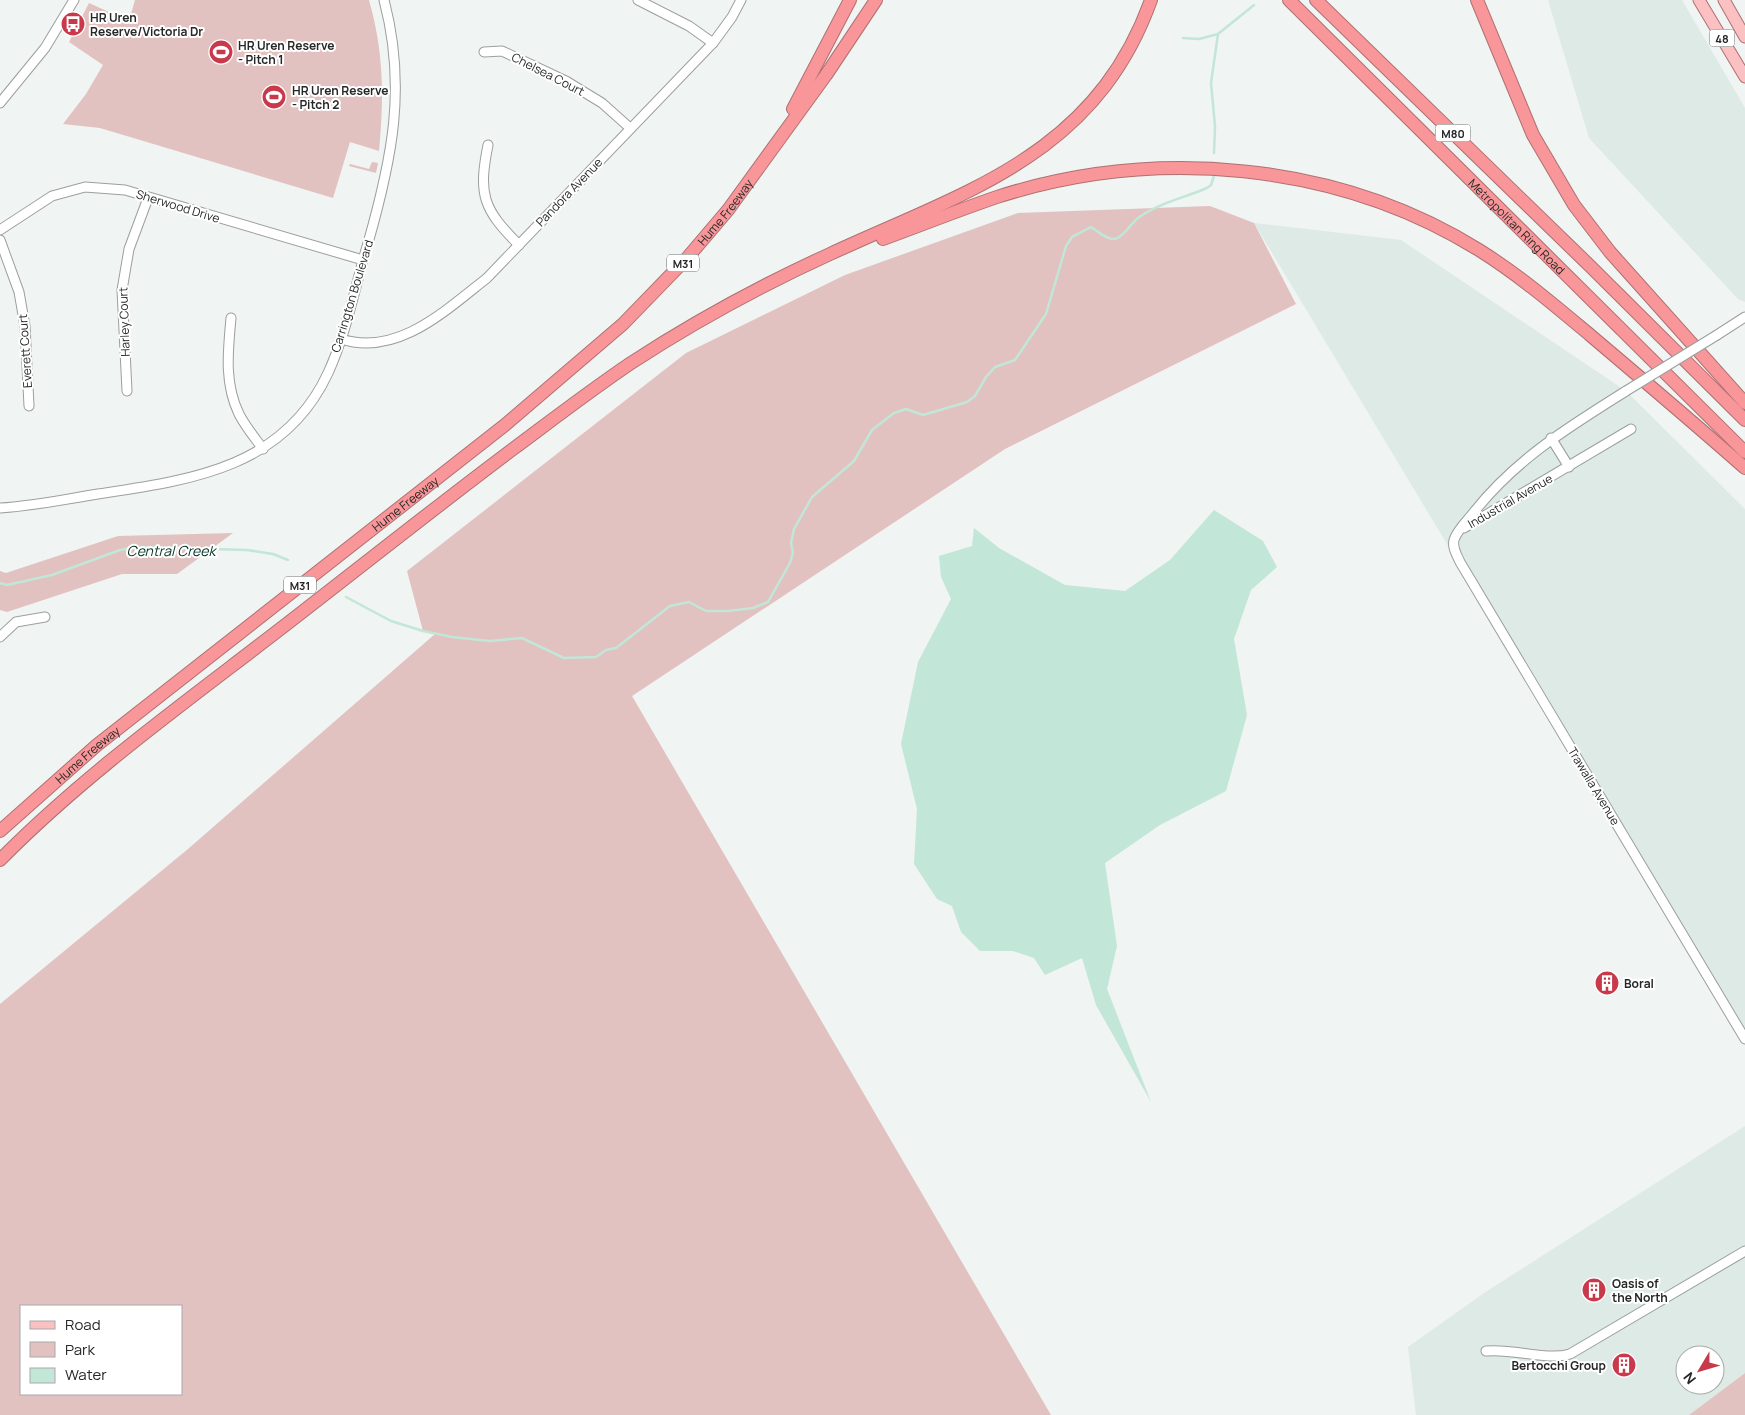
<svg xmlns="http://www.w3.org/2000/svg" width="1745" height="1415" viewBox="0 0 1745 1415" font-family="Manrope,sans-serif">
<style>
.built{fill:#deeae5;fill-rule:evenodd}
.green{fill:#e2c1c1;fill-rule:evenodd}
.water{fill:#c2e6d7}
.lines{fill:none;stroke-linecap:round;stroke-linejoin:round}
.stream{stroke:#c2e6d7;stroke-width:2.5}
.minor-casing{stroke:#9b9f9d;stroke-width:11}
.major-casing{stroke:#af7071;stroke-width:13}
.highway-casing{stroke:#af7071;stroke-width:14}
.minor{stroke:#fff;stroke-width:9}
.major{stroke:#fbc0c2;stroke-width:11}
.highway{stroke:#f99699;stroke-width:12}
.minor-bridge-casing{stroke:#9b9f9d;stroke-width:11;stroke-linecap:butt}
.minor-bridge{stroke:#fff;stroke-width:9}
.labels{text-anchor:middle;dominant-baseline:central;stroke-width:4;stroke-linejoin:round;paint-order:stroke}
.shield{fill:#fff;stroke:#676868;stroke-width:1}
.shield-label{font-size:11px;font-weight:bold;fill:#262827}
.poi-label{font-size:12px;font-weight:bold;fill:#262827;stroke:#fff;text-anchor:start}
.street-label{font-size:12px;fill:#262827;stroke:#fff}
.water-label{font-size:14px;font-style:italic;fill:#003325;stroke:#fff}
</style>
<rect width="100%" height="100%" fill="#f0f4f2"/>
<g class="built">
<polygon points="1548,0 1682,0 1745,108 1745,302 1738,299 1589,138"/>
<polygon points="1254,223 1401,240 1626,391 1745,509 1745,1040"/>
<path d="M1745 1126V1373L1689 1415H1416L1408 1347 1484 1293ZM1685 1355H1715V1385H1685Z"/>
</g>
<g class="green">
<path d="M135 0H369C384 53 384 97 379 151L350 142 333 198 100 128 63 124 86 94 103 65 69 42 89 3 129 21Z"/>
<polygon points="372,162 378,163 376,173 349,166 350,164 369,169"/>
<path d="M1210 206 1254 223 1296 304 1005 449 632 696 1051 1415H0V1004L188 849 435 634 423 631 407 571 686 353 845 275 1018 213ZM21 1306H181V1394H21Z"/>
<polygon points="233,533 177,574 122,574 7,612 0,610 0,571 6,573 118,536"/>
<polygon points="1745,1373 1745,1415 1689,1415"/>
</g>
<polygon class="water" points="1214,510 1263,541 1277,567 1251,590 1234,639 1247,715 1226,791 1160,825 1105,863 1117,946 1107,989 1151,1102 1096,1005 1082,958 1045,975 1034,958 1013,951 980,951 961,932 952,906 937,899 914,864 917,809 901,744 918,662 951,599 941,577 939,556 972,546 974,528 999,548 1065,585 1125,591 1170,560"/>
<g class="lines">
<g class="stream">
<polyline points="1183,38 1199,39 1218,34"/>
<polyline points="1214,153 1215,126 1211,83 1218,34 1254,5"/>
<polyline points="0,583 7,585 52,575 120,550 139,547 247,550 273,554 288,560"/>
<path d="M346 597 391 621 423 631 452 637 490 641 522 638 564 658 596 657 606 650 616 648 670 606 689 602 706 611H728L753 608 768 602 790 563 793 553 791 543 794 529 812 497 854 461 872 430 894 413 906 409 923 415 967 402 975 396 986 377 995 367 1015 360 1046 314 1066 246 1072 237 1091 227C1098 231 1107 240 1115 239 1124 237 1131 223 1138 218 1158 203 1184 198 1207 188L1211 185 1214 176"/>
</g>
<defs>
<g id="minor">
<polyline points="638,0 689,26 713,43"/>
<polyline points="484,52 502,51 566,81 602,103 630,128"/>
<polyline points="0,103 45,48 74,0"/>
<path d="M488 145C478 195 483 209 519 245"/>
<polyline points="0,230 52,196 85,187 125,190 363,260"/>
<polyline points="0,240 19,292 25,326 29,406"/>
<path d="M231 318C228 351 224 383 239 414 245 426 255 438 263 449"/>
<polyline points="1717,335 1745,317"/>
<path d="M341 339C397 357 445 311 487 278L713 43 732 17 741 0"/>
<polyline points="127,391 122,290 129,249 148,198"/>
<path d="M1626 391C1569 427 1517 458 1474 512 1468 520 1457 530 1454 540 1452 548 1457 555 1460 562L1745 1039"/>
<polyline points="1551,438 1569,467"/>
<path d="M0 508C33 506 66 499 98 494 191 480 284 468 328 373 347 332 355 286 368 243 392 159 407 87 384 0"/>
<polyline points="1464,528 1631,429"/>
<polyline points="0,637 16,622 45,617"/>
<path d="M1486 1351C1513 1348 1546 1361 1570 1354L1745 1251"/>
</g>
<g id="major">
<polyline points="1699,0 1745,77"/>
<polyline points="1724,0 1745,37"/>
</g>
<g id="highway">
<path id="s1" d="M1289 0 1745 452"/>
<polyline points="1316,0 1591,267 1745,420"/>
<polyline points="1477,0 1533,135 1574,205 1610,252 1745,403"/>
<polyline points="793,109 850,0"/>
<path d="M883 239C921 225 959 210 997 197 1155 146 1337 162 1479 250 1519 275 1554 305 1590 335 1642 379 1694 423 1745 468"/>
<path id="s2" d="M0 831 97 745 505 425 623 324 688 257 728 210 826 75 876 0"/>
<path d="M0 860C87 772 190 699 288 623 363 565 437 506 513 449 552 420 591 390 631 363 694 322 762 285 830 254 966 191 1095 156 1151 0"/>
</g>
</defs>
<use href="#minor" class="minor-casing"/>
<use href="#major" class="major-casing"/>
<use href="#highway" class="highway-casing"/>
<use href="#minor" class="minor"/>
<use href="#major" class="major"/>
<use href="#highway" class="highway"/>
<defs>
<polyline id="minor-bridge" points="1626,391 1717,335"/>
</defs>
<use href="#minor-bridge" class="minor-bridge-casing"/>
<use href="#minor-bridge" class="minor-bridge"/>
</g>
<defs>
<symbol id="bus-disc" viewBox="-11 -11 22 22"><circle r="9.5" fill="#c9394c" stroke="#fff"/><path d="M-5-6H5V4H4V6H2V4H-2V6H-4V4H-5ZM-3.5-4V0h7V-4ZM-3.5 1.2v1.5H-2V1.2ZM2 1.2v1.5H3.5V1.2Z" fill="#fff"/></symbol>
<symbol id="stadium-disc" viewBox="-11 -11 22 22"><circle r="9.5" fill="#c9394c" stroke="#fff"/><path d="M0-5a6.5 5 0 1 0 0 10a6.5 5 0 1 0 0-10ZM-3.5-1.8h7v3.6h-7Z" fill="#fff"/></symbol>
<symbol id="building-disc" viewBox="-11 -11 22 22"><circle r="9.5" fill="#c9394c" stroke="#fff"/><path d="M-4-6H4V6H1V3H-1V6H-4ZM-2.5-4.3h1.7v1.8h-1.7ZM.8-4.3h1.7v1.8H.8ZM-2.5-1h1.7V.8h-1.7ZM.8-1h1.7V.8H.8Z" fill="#fff"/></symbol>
</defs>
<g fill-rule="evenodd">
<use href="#bus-disc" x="59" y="10" width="28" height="28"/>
<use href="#stadium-disc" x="207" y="38" width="28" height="28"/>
<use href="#stadium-disc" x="260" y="83" width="28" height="28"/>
<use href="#building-disc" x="1593" y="969" width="28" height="28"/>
<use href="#building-disc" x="1580" y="1276" width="28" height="28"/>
<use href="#building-disc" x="1610" y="1351" width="28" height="28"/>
</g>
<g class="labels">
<g class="shield">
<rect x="1709.5" y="29.5" width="25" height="17" rx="4"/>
<rect x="1435.5" y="124.5" width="35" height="17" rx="4"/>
<rect x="667" y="254.5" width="32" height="17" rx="4"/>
<rect x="284" y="576.5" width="32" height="17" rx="4"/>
</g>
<g class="shield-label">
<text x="1722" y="38">48</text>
<text x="1453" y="133">M80</text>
<text x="683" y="263">M31</text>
<text x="300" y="585">M31</text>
</g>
<g class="poi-label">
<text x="90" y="17">HR Uren<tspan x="90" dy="14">Reserve/Victoria Dr</tspan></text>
<text x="238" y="45">HR Uren Reserve<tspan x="238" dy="14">- Pitch 1</tspan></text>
<text x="292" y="90">HR Uren Reserve<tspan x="292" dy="14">- Pitch 2</tspan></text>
<text x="1624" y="983">Boral</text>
<text x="1612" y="1283">Oasis of<tspan x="1612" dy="14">the North</tspan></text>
<text x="1606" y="1365" text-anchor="end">Bertocchi Group</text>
</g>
<g class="street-label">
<text transform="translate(548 74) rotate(27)">Chelsea Court</text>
<text transform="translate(569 192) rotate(-46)">Pandora Avenue</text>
<text transform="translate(178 206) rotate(17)">Sherwood Drive</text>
<text stroke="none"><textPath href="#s2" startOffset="955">Hume Freeway</textPath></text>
<text stroke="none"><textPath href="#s1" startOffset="321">Metropolitan Ring Road</textPath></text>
<text transform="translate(352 296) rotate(-73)">Carrington Boulevard</text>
<text transform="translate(124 322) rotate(-92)">Harley Court</text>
<text transform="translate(25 351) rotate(-94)">Everett Court</text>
<text transform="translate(1510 501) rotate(-30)">Industrial Avenue</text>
<text stroke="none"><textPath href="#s2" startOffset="521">Hume Freeway</textPath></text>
<text stroke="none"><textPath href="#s2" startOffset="116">Hume Freeway</textPath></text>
<text transform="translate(1594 786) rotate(59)">Trawalla Avenue</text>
</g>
<g class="water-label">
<text x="171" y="550">Central Creek</text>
</g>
</g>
<rect x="20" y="1305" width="162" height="90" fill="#ffffff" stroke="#a8a9a9"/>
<rect x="30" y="1321" width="25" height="8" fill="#fbc0c2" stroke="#a8a9a9"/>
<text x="65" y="1330" font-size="15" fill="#262827">Road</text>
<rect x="30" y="1342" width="25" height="15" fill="#e2c1c1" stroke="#a8a9a9"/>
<text x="65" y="1355" font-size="15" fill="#262827">Park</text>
<rect x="30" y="1368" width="25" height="15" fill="#c2e6d7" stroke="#a8a9a9"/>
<text x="65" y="1380" font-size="15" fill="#262827">Water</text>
<g transform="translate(1700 1370) rotate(232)"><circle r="24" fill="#ffffff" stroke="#a8a9a9"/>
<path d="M0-4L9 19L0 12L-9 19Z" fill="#c9394c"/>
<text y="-8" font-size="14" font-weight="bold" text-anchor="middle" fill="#262827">N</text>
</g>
</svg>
